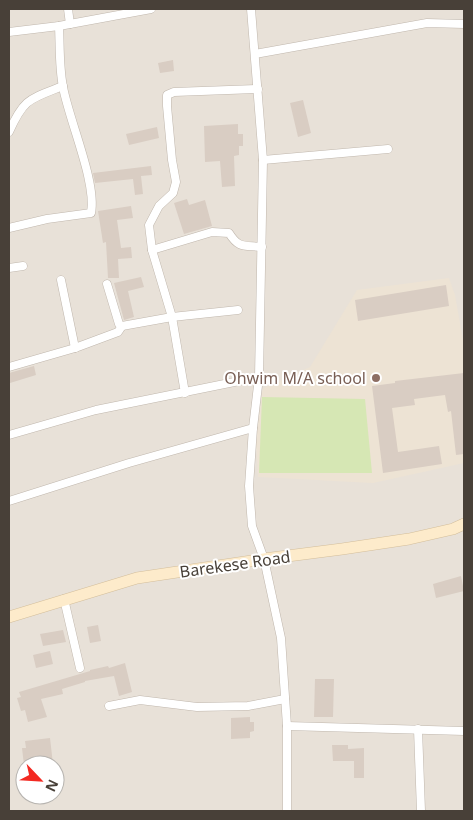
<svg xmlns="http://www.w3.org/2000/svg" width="473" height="820" viewBox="0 0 473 820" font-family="'Noto Sans',sans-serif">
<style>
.residential{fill:#e8e1d8;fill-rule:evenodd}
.education{fill:#ede3d4}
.green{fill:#d6e7b4}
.building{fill:#d9cdc3}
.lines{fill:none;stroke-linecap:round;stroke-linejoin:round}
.street-casing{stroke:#c0b7ad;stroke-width:9}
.secondary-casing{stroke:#d3be9b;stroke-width:12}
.street{stroke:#fff;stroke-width:8}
.secondary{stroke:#fdebcb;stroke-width:11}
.education-dot{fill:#8d6e63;stroke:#fff;stroke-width:2}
.labels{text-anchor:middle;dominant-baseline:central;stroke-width:4;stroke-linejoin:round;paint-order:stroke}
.education-label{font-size:16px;fill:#785e54;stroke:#fff;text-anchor:end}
.street-label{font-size:16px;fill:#484038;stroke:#fff}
</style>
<rect width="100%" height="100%" fill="#f4f0ea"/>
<path class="residential" d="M9 9H464V811H9ZM25 765H55V795H25Z"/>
<polygon class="education" points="449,278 455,295 464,346 464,463 373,483 258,477 256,441 262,392 264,388 310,367 357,290"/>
<polygon class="green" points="262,397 365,399 372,473 259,473"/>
<g class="building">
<polygon points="173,60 174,71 160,73 158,63"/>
<polygon points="303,100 311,133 298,137 290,103"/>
<polygon points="238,124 238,134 243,134 243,146 239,146 239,155 234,156 235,186 222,187 220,161 205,162 204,126"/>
<polygon points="157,127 159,138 129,145 126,134"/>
<polygon points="151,166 152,175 141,176 143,194 135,195 133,179 95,183 93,173"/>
<polygon points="187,199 189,205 205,200 212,226 184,234 174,203"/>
<polygon points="131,206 133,218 117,220 121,248 131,247 132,258 118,259 119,278 108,278 106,242 103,243 98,211"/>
<polygon points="141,277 144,287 128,291 134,317 124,320 114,283"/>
<polygon points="446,285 449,306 358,321 355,300"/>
<polygon points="34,366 36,375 10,383 9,373"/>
<polygon points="464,373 464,454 456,455 451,411 448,412 445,395 414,399 415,405 392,408 398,452 439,446 442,464 383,473 372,386 395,383 395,381"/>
<polygon points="461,576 464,591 436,598 433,584"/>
<polygon points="98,625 101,641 90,643 87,627"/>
<polygon points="63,630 66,642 43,646 40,634"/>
<polygon points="50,651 53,664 36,668 33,655"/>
<polygon points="125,663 132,692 119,696 114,676 85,681 85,682 62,689 63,694 41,699 47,717 28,722 25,710 21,711 17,698 21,697 19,692 90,671 90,670 108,666 109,668"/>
<polygon points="315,679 334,679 333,717 314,717"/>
<polygon points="250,717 250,722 254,722 254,731 250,732 250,738 231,739 231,718"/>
<polygon points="50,738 53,764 24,765 22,748 26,748 25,741"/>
<polygon points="332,745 348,745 348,749 364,748 364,778 354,778 354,761 333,761"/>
</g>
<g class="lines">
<defs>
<g id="street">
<polyline points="68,9 70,24"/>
<polyline points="251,9 263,160 259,377 253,428 249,486 252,526 264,559 281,638 287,726 287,811"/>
<polyline points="9,32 59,26 151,9"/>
<polyline points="255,54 427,23 464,24"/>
<path d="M9 132C24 98 30 99 63 86"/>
<polyline points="263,160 388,149"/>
<path d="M9 228 47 219 91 213C97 183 69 120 63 87 59 67 60 46 59 26"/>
<path d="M152 250 212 232 229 233C239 249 244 245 262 247"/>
<polyline points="9,268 23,266"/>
<polyline points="61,280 75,348"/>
<polyline points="107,284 119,324 122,326 172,317 238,310"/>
<polyline points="9,367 75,348 118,332 122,326"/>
<polyline points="185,393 172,317 152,250 149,225 159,206 173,193 176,182 172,160 167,106 167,95 174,92 258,89"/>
<polyline points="9,435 96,410 259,377"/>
<polyline points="9,501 129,463 253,428"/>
<polyline points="64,599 80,668"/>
<polyline points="109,706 140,700 197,707 248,706 285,699"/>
<polyline points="287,726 464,731"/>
<polyline points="418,729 421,811"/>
</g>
<polyline id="secondary" points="9,617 137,578 264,559 342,549 409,539 453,529 464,524"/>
</defs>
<use href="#street" class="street-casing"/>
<use href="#secondary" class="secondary-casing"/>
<use href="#street" class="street"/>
<use href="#secondary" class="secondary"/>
</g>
<circle class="education-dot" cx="376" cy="378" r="5"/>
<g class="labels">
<g class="education-label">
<text x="366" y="378">Ohwim M/A school</text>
</g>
<g class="street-label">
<text transform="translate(235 564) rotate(-8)">Barekese Road</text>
</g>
</g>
<rect width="473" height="820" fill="none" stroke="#484038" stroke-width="20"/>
<g transform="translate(40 780) rotate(115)"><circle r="24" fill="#ffffff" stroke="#b6b3af"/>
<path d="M0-4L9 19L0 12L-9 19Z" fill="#f32922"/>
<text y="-8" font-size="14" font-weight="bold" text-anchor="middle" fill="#484038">N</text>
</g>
</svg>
